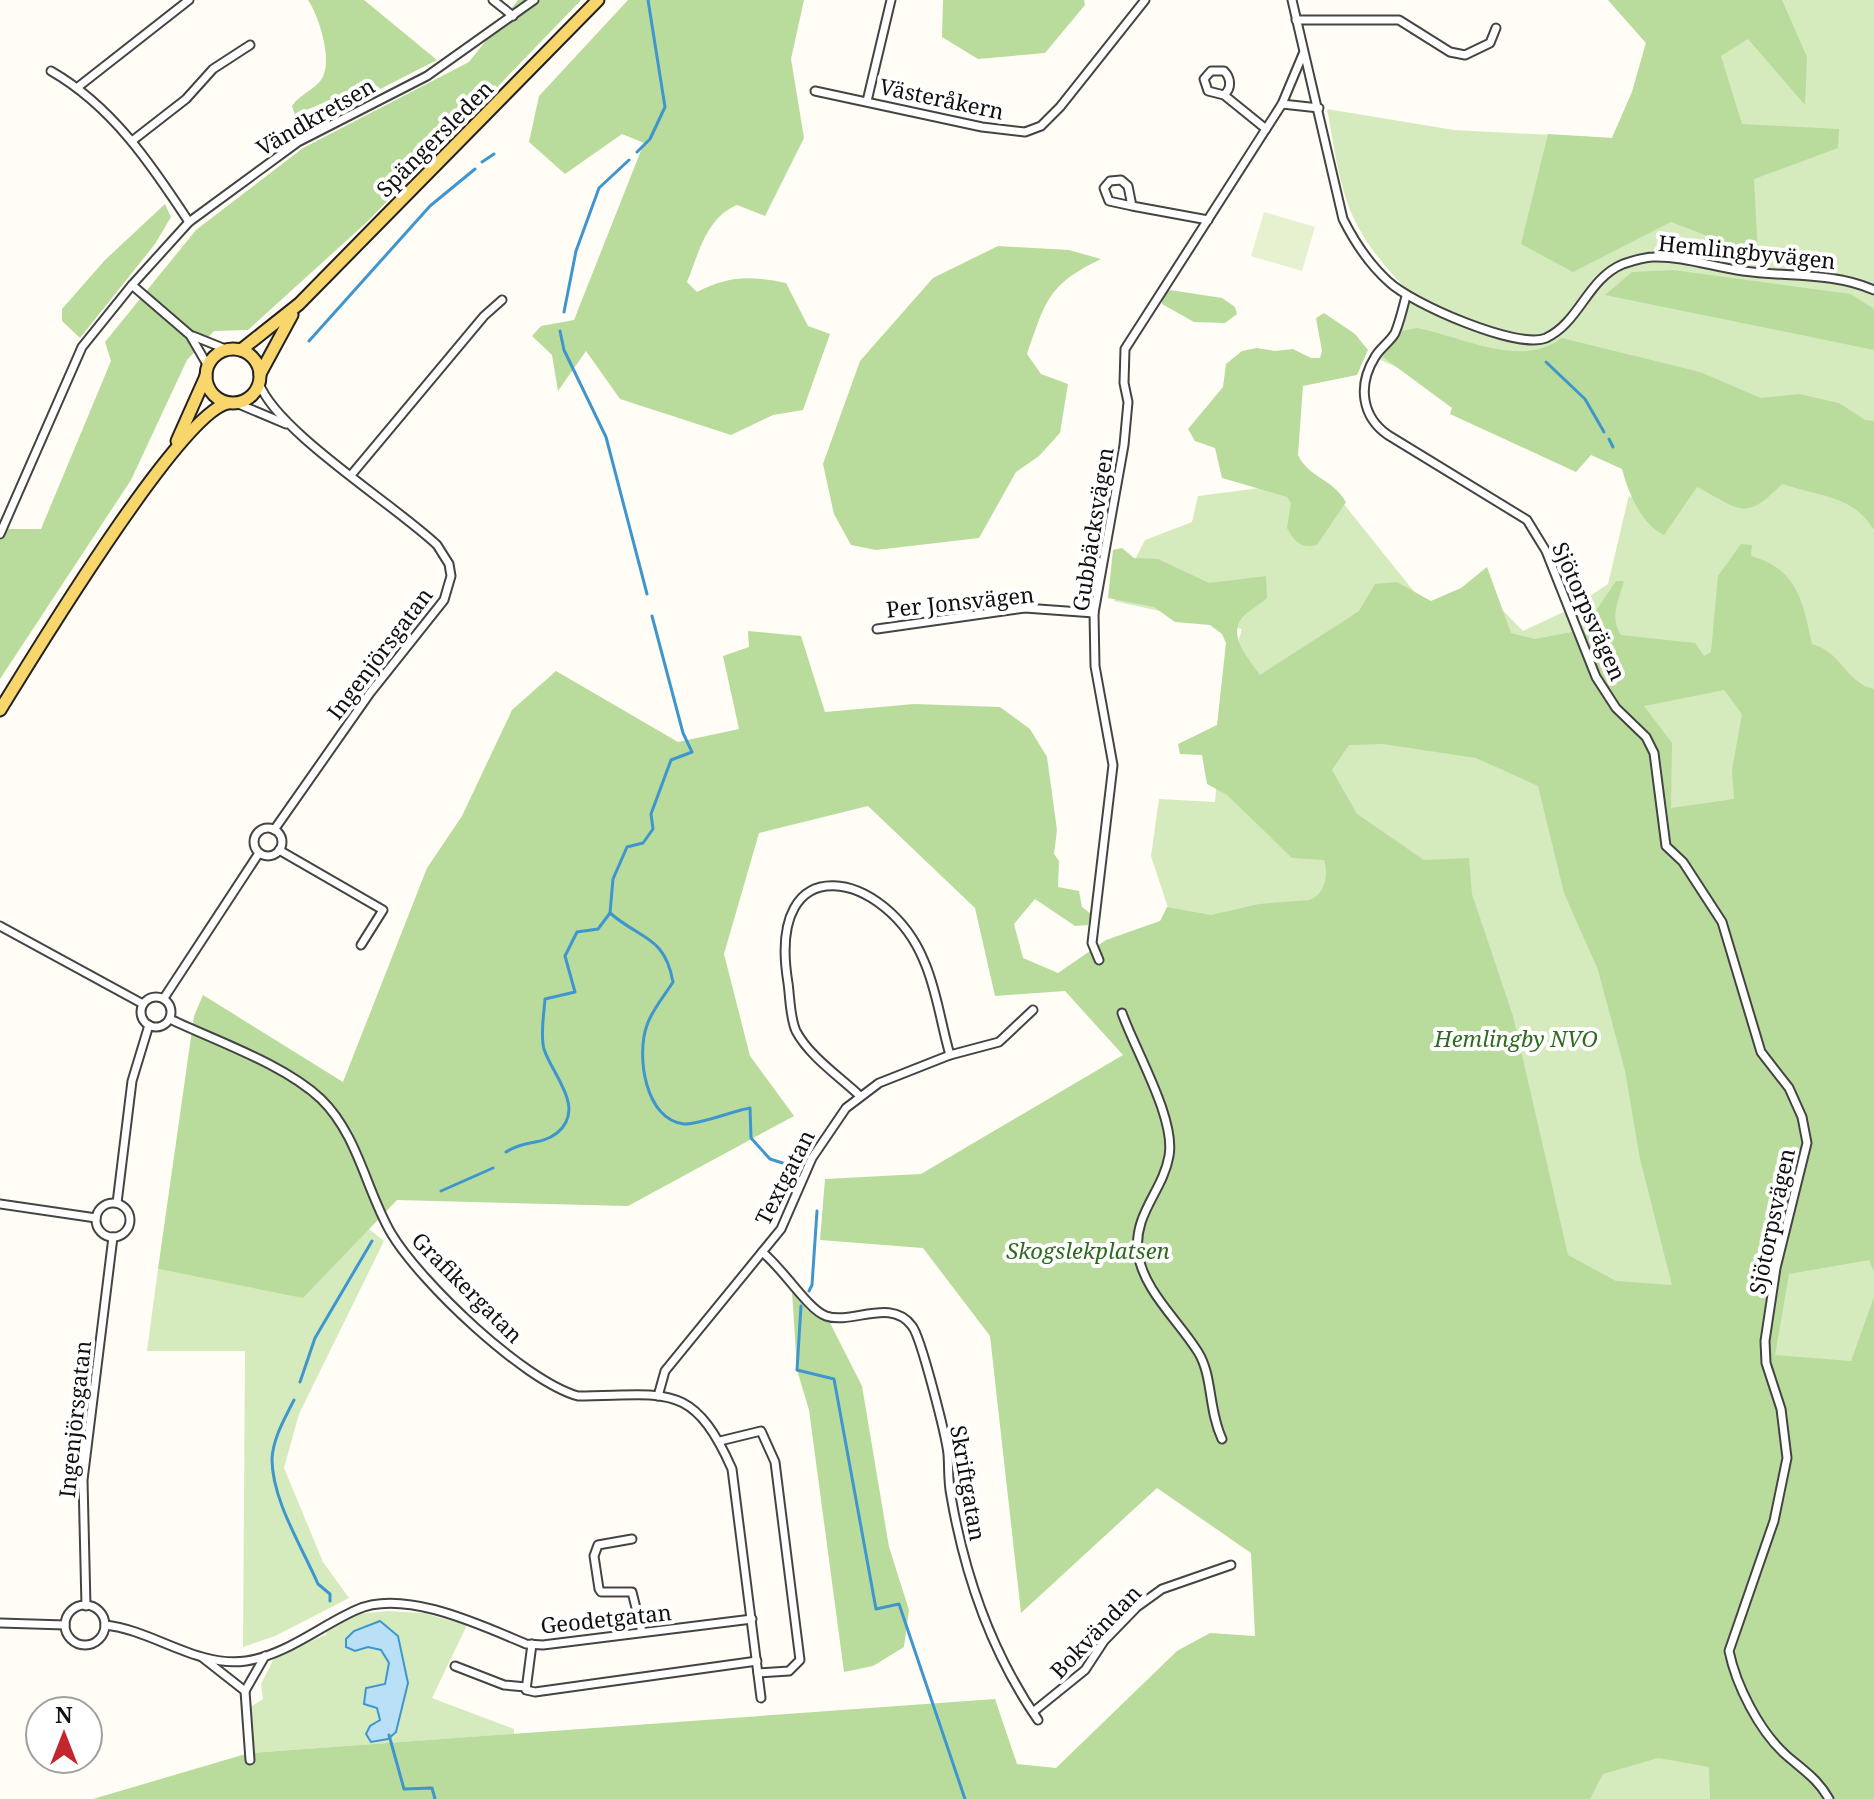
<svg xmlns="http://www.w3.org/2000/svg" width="1874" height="1799" viewBox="0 0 1874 1799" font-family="'Noto Serif',serif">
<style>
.green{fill:#d5ebbd;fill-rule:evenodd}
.forest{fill:#b9dc9c;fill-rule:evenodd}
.pitch{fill:#e6f2cf}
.water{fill:#b9e0f7;stroke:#3f96cf;stroke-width:2}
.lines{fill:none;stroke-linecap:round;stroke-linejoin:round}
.stream{stroke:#3f96cf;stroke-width:3}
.minor-casing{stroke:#444;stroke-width:11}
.primary-casing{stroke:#222;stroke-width:15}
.minor{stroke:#fff;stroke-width:7}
.primary{stroke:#f9d66b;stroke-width:11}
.labels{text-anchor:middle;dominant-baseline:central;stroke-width:8;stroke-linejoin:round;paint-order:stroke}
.street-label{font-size:22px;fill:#111;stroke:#fff}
.park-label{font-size:22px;font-style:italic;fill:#2f6b1f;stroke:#fff}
</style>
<rect width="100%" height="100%" fill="#fffdf5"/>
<g class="green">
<path d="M1608 0H1874V1799H1255L1284 1696 1167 1166 1091 947 1175 929 1151 856 1159 799 1215 802 1225 684 1242 629 1114 601 1145 540 1192 522 1198 496 1299 483 1331 488 1428 609 1476 583 1523 631 1572 608 1608 584 1629 495 1631 498 1639 474 1376 358 1398 320 1405 288C1343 222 1343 195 1327 109L1454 130 1612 138 1632 92 1646 43Z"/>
<polygon points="369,1229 384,1241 299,1414 284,1468 323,1562 349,1598 275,1636 243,1647 245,1351 147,1351 158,1269 303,1297"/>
<path d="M387 1611 423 1613 467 1625 432 1698 514 1729V1734L249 1753 246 1710 263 1699 261 1684 274 1658 327 1634 324 1630 357 1614ZM398 1636 388 1739 377 1708 389 1663 381 1650 368 1647Z"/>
</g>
<g class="forest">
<path d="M308 0H364L437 60 341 109 332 99 295 115 292 106C300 94 314 90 321 80 334 63 319 16 308 0Z"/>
<polygon points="518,0 581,0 367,222 248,330 214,331 187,360 131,480 0,679 0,529 41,529 111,361 105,342 196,230 303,148 469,62"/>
<path d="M628 0H804L791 59 804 138 765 216 737 205C706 218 699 253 687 282L697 292C730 275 750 276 786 283L808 326 830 334 803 410 773 415 731 435 620 399 586 351 558 391 552 355 532 336 541 326 574 320 644 143 622 134 565 174 529 142 539 96Z"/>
<polygon points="943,0 1084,0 1085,5 1045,53 978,59 942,37"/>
<polygon points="1608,0 1782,0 1807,57 1805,105 1748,39 1721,56 1742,124 1839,129 1838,148 1754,179 1758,255 1671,222 1573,272 1521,244 1548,134 1612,138 1632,92 1646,43"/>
<polygon points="165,204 171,217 155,244 80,338 62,321 62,309 105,260"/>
<path d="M998 246 1069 250 1101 259C1047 285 1046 301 1027 354L1041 374 1068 384 1060 433 1039 456 1016 472 979 538 876 550 851 545 834 514 823 464 860 361 933 278Z"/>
<polygon points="1673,270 1851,294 1874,309 1874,350 1605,295 1632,272"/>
<polygon points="1170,290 1222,298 1235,307 1237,314 1225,323 1194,322 1162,304 1162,296"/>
<path d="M1324 313 1355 334 1368 350 1357 375 1303 386 1298 455C1309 478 1332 478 1346 502L1317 545C1301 549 1294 541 1287 528L1291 503 1287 497 1222 478 1215 448 1195 441 1188 429 1223 387 1226 364 1242 351 1257 348 1275 351 1293 349 1311 358H1320L1322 351 1316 318Z"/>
<path d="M1417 328C1464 337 1520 369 1562 338L1700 372 1761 398 1799 394 1839 403 1865 420 1874 421V530C1853 495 1818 496 1782 484 1744 523 1740 509 1697 487L1664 535C1641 524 1628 492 1622 469L1591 455 1576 472 1450 414 1452 408 1383 357 1397 332Z"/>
<path d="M1741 544 1752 545 1751 555 1754 557C1798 570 1803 603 1812 644 1842 652 1846 683 1874 689V1272L1869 1260 1789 1274 1775 1355 1851 1361 1874 1297V1799H1710L1709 1767 1658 1758 1603 1774 1590 1799H93L249 1753 995 1699 1017 1764 1056 1768 1177 1651 1210 1633 1255 1636 1251 1553 1157 1488 1021 1613 990 1336 923 1248 820 1240 825 1179 921 1174 1123 1055 1065 991 995 996 975 908 868 806 759 833 724 954 750 1056 794 1116 628 1206 397 1200 303 1298 158 1269 194 1016 203 995 343 1082 427 868 462 816 512 710 556 671 678 742 739 729 723 656 749 647 748 631 801 636 825 712 914 704 1000 707 1030 729 1047 757 1057 830 1054 854 1059 861 1058 887 1079 891 1082 907 1091 914 1088 925 1075 926 1035 899 1014 924 1023 958 1058 973 1106 940 1160 921 1167 907 1211 915 1259 904 1309 900C1325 895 1329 874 1324 860L1292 858 1227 795 1207 784 1202 755 1180 754 1178 744 1217 725 1226 643 1222 634 1210 625 1175 622 1154 607 1108 598 1113 550 1122 548 1134 558 1158 559 1209 583 1266 576 1267 598C1260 605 1247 611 1242 618 1227 637 1250 660 1260 675L1359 611 1375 584 1397 582 1431 601 1461 588 1487 567 1511 633 1535 639 1583 630 1616 581H1624C1619 599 1609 618 1621 635L1695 643 1704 656 1711 652 1718 576ZM1724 690 1742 714 1732 770 1734 799 1671 808 1672 743 1644 706ZM1383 744 1476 758 1538 786 1564 893 1598 970 1625 1071 1640 1159 1672 1285 1616 1281 1568 1255 1513 1016 1472 894 1469 858 1424 860 1357 814 1332 770 1349 745Z"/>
<polygon points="792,1292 807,1310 829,1321 862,1386 889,1547 909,1610 904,1647 873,1666 844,1672 809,1410 797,1370"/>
</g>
<polygon class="pitch" points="1264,212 1315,227 1302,271 1251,256"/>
<polygon class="water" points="380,1621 398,1636 408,1683 396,1732 388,1739 371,1742 366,1734 370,1726 380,1720 377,1708 364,1704 366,1688 385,1684 389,1663 381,1650 368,1647 355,1651 346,1647 346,1639 354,1631"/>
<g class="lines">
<g class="stream">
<polyline points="637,152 650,139 665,107 648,0"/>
<polyline points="482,162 494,154"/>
<polyline points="564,312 576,251 599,188 629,160"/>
<polyline points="560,331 564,350 606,437 647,594"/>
<polyline points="309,341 430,206 475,169"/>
<polyline points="1546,362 1585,399 1604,432"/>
<polyline points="1609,439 1613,447"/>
<path d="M610 913C641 940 665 936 673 982 665 995 652 1010 647 1025 636 1055 645 1120 684 1124 698 1125 733 1111 750 1108L751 1138 770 1159 792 1166"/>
<path d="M506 1152C527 1139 540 1146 557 1133 587 1108 552 1075 544 1049 540 1035 544 1014 545 999L575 992 565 956 577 932 598 929 610 913 613 879 627 847 643 843 653 829 651 814 671 760 692 752 683 733 652 616"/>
<polyline points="441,1191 493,1168"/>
<polyline points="809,1291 812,1285 817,1211"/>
<polyline points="801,1306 797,1370 834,1379 876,1609 899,1604 965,1799"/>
<polyline points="300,1382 315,1338 372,1241"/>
<path d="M294 1400C285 1418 273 1438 272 1459 272 1500 302 1547 318 1584L330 1594V1601"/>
<polyline points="389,1735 404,1789 432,1788 435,1799"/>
</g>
<defs>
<g id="minor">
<polyline points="493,0 513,16"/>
<path d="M1292 0 1343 219C1355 243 1369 264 1389 282 1411 303 1517 350 1546 338 1580 322 1587 279 1623 264 1632 261 1644 257 1653 257 1683 256 1713 267 1743 271 1787 277 1833 272 1874 290"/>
<polyline points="1296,20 1399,20 1450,52 1465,55 1490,43 1496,28"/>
<path d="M51 71C112 106 151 164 189 222"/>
<polyline points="78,87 189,0"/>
<polyline points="815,91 982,127 1025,132 1041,126 1060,107 1145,0"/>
<path d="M1224 95C1232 88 1231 78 1224 71H1211L1204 79 1208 91 1224 95 1266 129"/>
<polyline points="867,101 891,0"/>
<polyline points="1282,104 1319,108"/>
<polyline points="132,141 186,99 213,69 250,45"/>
<polyline points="1132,206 1109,201 1104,188 1110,181 1121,180 1128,186 1132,206 1208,220"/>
<polyline points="132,285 190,335 208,366"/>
<path d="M1406 296C1403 308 1400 321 1395 333 1390 342 1380 348 1375 357 1357 386 1362 417 1388 435L1527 520 1546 551 1596 677 1616 708 1646 737 1654 753 1666 846 1683 862 1722 922 1761 1052 1789 1088 1802 1117 1807 1143 1776 1268 1765 1341 1766 1363 1781 1409 1787 1458 1774 1521 1729 1651C1736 1685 1759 1731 1786 1755 1803 1770 1818 1779 1829 1799"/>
<polyline points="193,336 228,350"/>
<path d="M259 383C276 431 395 505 437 545L449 564 451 576 444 600 370 693 274 830"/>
<polyline points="236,403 286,424"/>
<polyline points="352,474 484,316 502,300"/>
<polyline points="0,534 82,347 132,285 189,222 298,142 427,76 534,0"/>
<polyline points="877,629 1025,608 1094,613"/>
<circle cx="268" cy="842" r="14"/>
<polyline points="279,850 383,910 361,945"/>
<polyline points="0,926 143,1004"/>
<polyline points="1099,960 1092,943 1113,765 1095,666 1094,613 1124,445 1128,402 1124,383 1125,349 1282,104 1303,54"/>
<circle cx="156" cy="1012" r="15"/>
<polyline points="164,998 259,853"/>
<path d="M1122 1013C1135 1050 1176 1119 1169 1156 1163 1191 1133 1214 1138 1253 1143 1290 1179 1321 1198 1352 1213 1376 1208 1409 1222 1439"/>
<path d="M170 1019C216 1041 284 1064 321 1099 358 1135 366 1190 391 1233 420 1282 524 1381 578 1396 665 1396 692 1379 732 1469L761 1698"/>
<path d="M860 1096C840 1077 809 1056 796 1031 790 1018 790 997 788 983 765 843 887 871 924 961 937 990 941 1025 950 1055"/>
<circle cx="113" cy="1220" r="17"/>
<polyline points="117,1203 132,1081 149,1025"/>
<polyline points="0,1204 96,1218"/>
<path d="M762 1252C783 1268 807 1309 826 1316 852 1325 891 1297 912 1326 921 1337 946 1436 948 1454 949 1468 948 1482 951 1496 965 1577 991 1652 1038 1720"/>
<polyline points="658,1396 665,1371 781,1229 812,1158 846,1108 879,1083 950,1055 999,1042 1033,1010"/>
<polyline points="720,1441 761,1431 775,1462 800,1660 789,1671 758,1673"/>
<polyline points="632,1539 598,1545 594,1556 599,1589 601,1592 632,1592 642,1632"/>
<circle cx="85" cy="1625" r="20"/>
<polyline points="86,1606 83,1480 113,1237"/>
<polyline points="0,1623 65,1625"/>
<path d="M105 1625C153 1630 197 1668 246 1661 286 1655 320 1626 356 1610 403 1588 481 1625 526 1644L543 1645 752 1619"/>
<polyline points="532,1644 526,1690 535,1692 757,1661"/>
<polyline points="203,1658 245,1691 250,1760"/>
<polyline points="455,1666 504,1685 526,1687"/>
<polyline points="245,1691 265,1656"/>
<polyline points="1033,1712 1085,1670 1104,1641 1137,1607 1162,1589 1231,1565"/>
</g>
<g id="primary">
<circle cx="233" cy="376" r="27"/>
<polyline points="241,350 299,304 598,0"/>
<polyline points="260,374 292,315"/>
<polyline points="177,441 206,376"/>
<path d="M0 710C33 657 179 414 228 403"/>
</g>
</defs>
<use href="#minor" class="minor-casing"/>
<use href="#primary" class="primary-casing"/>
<use href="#minor" class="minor"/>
<use href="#primary" class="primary"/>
</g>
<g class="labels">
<g class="street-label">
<text transform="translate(942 98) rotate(12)">Västeråkern</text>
<text transform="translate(315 116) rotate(-30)">Vändkretsen</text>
<text transform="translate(434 138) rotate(-45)">Spängersleden</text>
<text transform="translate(1747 251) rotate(6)">Hemlingbyvägen</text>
<text transform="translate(1092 529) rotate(-81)">Gubbäcksvägen</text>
<text transform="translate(960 601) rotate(-6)">Per Jonsvägen</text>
<text transform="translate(1590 611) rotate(66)">Sjötorpsvägen</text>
<text transform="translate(379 653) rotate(-53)">Ingenjörsgatan</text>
<text transform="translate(784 1177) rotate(-63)">Textgatan</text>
<text transform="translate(1771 1221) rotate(-78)">Sjötorpsvägen</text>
<text transform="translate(468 1287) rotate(45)">Grafikergatan</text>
<text transform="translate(74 1419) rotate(-84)">Ingenjörsgatan</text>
<text transform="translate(969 1483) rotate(80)">Skriftgatan</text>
<text transform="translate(606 1618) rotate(-6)">Geodetgatan</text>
<text transform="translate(1095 1631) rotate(-46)">Bokvändan</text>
</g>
<g class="park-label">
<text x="1516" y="1038">Hemlingby NVO</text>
<text x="1088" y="1250">Skogslekplatsen</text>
</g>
</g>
<g transform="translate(64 1735)"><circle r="38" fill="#ffffff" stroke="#a0a0a0" stroke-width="2"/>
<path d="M0-6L14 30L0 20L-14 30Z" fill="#c4262e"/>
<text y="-12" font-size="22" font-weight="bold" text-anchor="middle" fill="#111111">N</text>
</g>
</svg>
